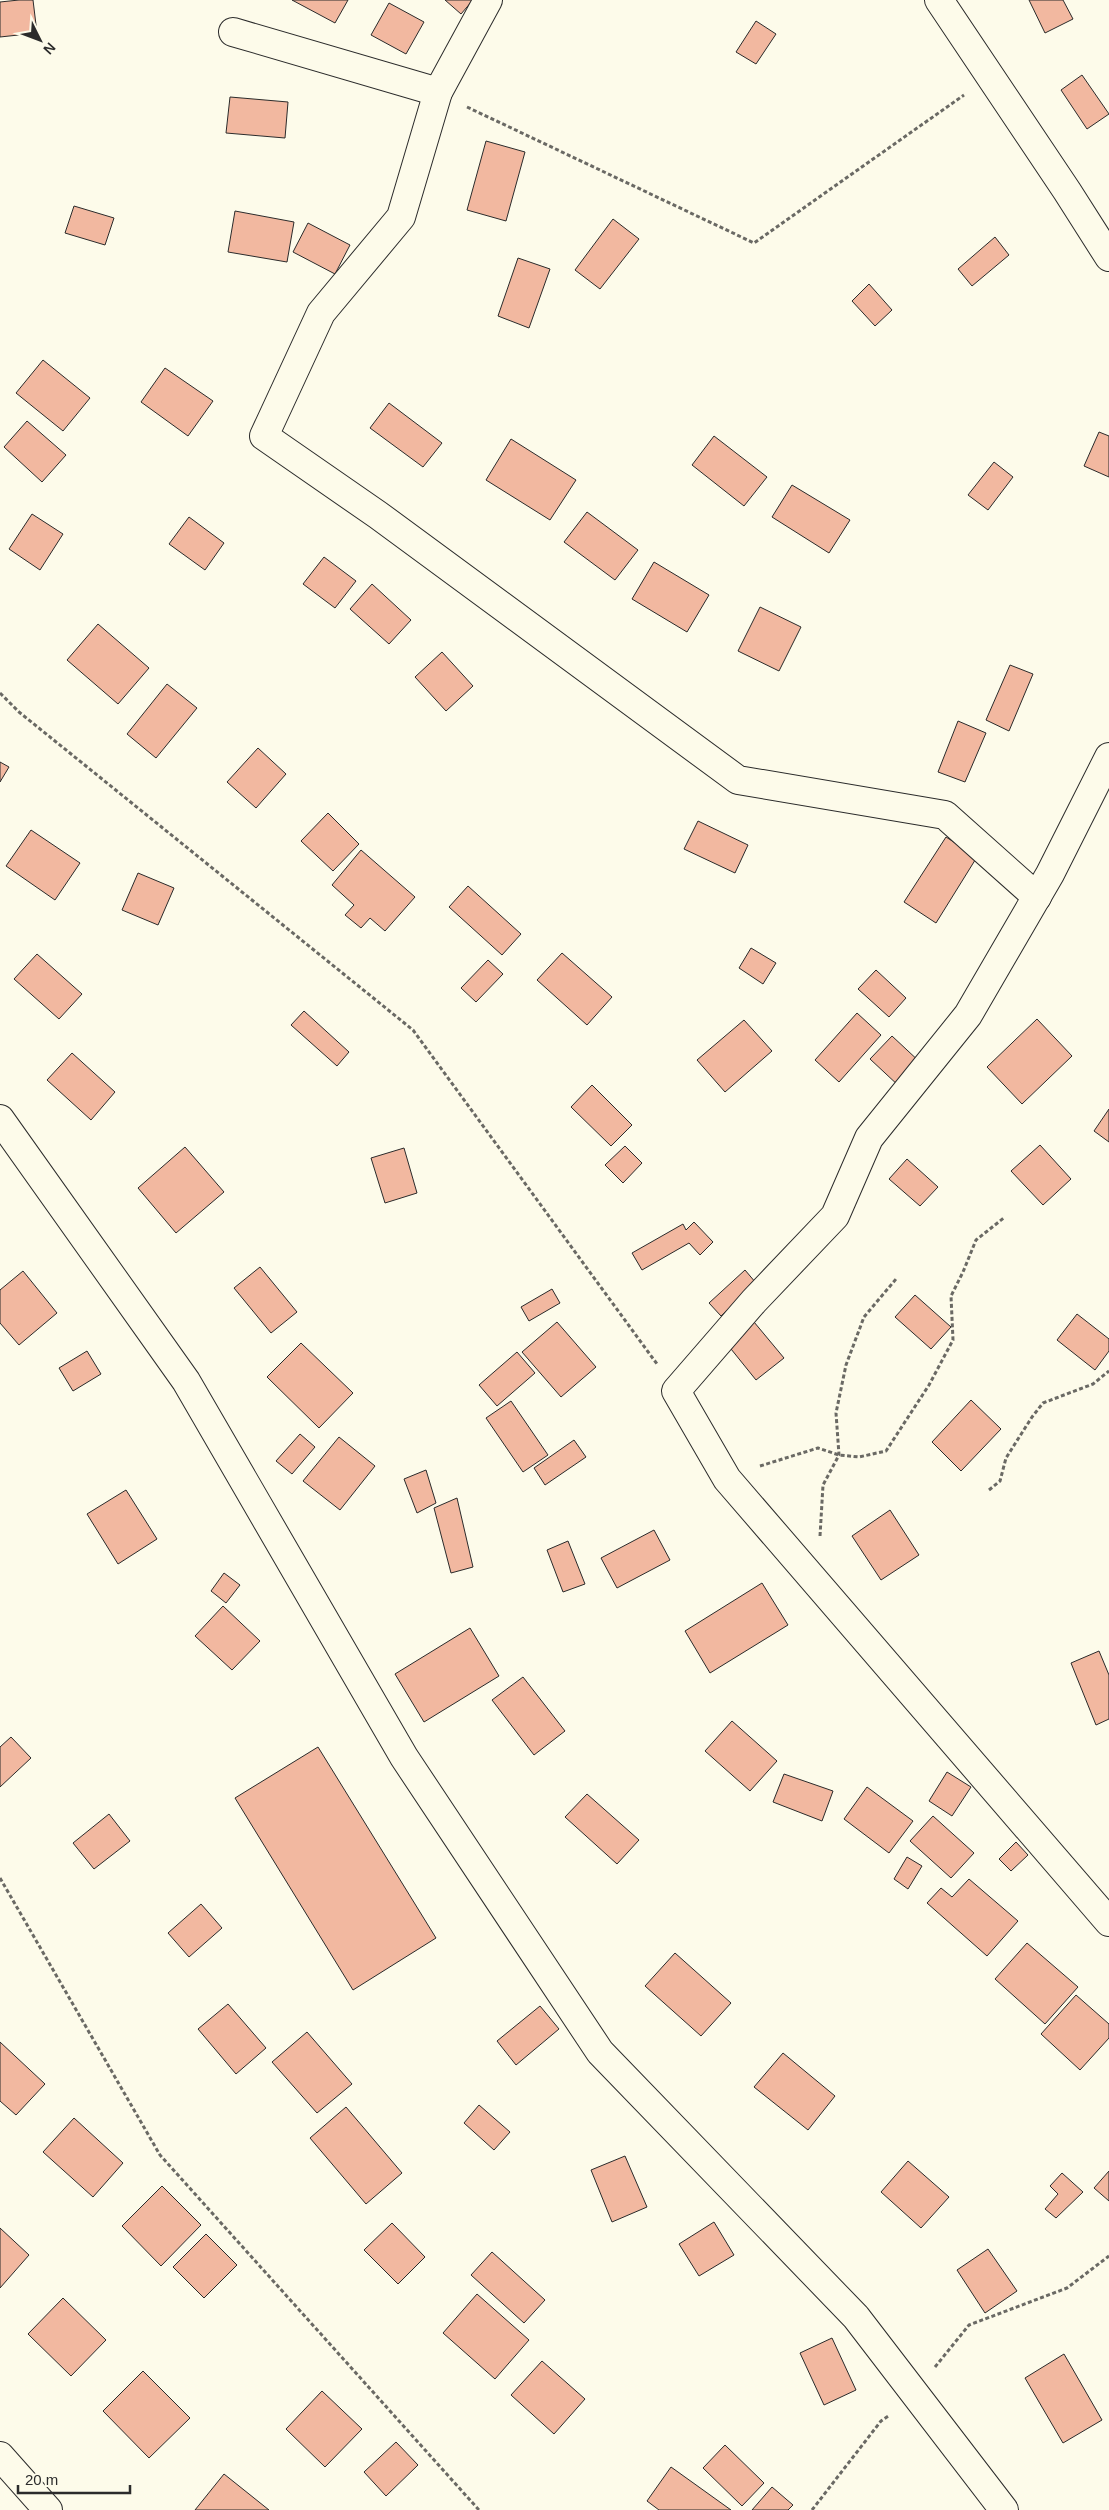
<svg xmlns="http://www.w3.org/2000/svg" width="1109" height="2510" viewBox="0 0 1109 2510" font-family="Helvetica,sans-serif">
<style>
.building{fill:#f2b8a0;stroke:#2b2b2b}
.lines{fill:none;stroke-linecap:round;stroke-linejoin:round}
.minor-casing{stroke:#2b2b2b;stroke-width:30}
.tertiary-casing{stroke:#2b2b2b;stroke-width:30}
.path{stroke:#6a6964;stroke-width:3;stroke-dasharray:4 2.5;stroke-linecap:butt}
.minor{stroke:#fdfbea;stroke-width:28}
.tertiary{stroke:#fdfbea;stroke-width:28}
</style>
<rect width="100%" height="100%" fill="#fdfbea"/>
<g class="building">
<polygon points="19,0 33,0 37,33 0,37 0,2"/>
<polygon points="292,0 348,0 335,23"/>
<polygon points="445,0 473,0 461,14"/>
<polygon points="1029,0 1063,0 1073,19 1045,33"/>
<polygon points="389,3 424,22 406,54 371,35"/>
<polygon points="756,21 776,34 756,64 736,52"/>
<polygon points="1082,75 1109,114 1087,129 1061,90"/>
<polygon points="230,97 288,102 285,138 226,133"/>
<polygon points="486,141 525,152 506,221 467,210"/>
<polygon points="74,206 114,218 105,245 65,233"/>
<polygon points="235,211 294,222 287,262 228,252"/>
<polygon points="613,219 639,239 600,289 575,270"/>
<polygon points="308,223 350,245 335,274 293,252"/>
<polygon points="995,237 1009,255 972,286 958,269"/>
<polygon points="518,258 550,269 529,328 498,316"/>
<polygon points="869,284 892,310 875,326 852,301"/>
<polygon points="43,360 90,398 63,431 16,393"/>
<polygon points="165,368 213,401 188,436 141,402"/>
<polygon points="389,403 442,443 423,467 370,428"/>
<polygon points="27,421 66,455 42,482 4,447"/>
<polygon points="1099,432 1109,436 1109,477 1084,466"/>
<polygon points="714,436 767,477 744,506 692,465"/>
<polygon points="511,439 576,480 550,520 486,480"/>
<polygon points="994,462 1013,477 988,510 968,495"/>
<polygon points="792,485 850,520 829,553 772,517"/>
<polygon points="587,512 638,550 615,580 564,542"/>
<polygon points="32,514 63,534 40,570 9,549"/>
<polygon points="189,517 224,543 205,570 169,544"/>
<polygon points="324,557 356,581 335,608 303,584"/>
<polygon points="654,562 709,595 687,632 632,599"/>
<polygon points="372,584 411,620 389,644 350,609"/>
<polygon points="760,607 801,627 779,671 738,651"/>
<polygon points="98,624 149,668 118,704 67,660"/>
<polygon points="442,652 473,686 446,711 415,677"/>
<polygon points="1010,665 1033,674 1009,731 986,720"/>
<polygon points="167,684 197,708 156,758 127,734"/>
<polygon points="958,721 986,733 965,782 938,772"/>
<polygon points="258,748 286,774 256,808 227,782"/>
<polygon points="0,762 9,767 0,782"/>
<polygon points="328,813 359,844 333,871 301,841"/>
<polygon points="698,821 748,845 735,873 684,849"/>
<polygon points="31,830 80,863 55,900 6,866"/>
<polygon points="946,837 977,857 936,923 904,902"/>
<polygon points="361,850 415,897 385,931 370,918 361,928 345,915 354,905 332,885"/>
<polygon points="138,873 174,888 158,925 122,910"/>
<polygon points="468,886 521,934 502,955 449,907"/>
<polygon points="751,948 776,963 763,984 739,968"/>
<polygon points="562,953 612,997 587,1025 537,980"/>
<polygon points="37,954 82,994 59,1019 14,979"/>
<polygon points="488,960 503,974 476,1002 461,988"/>
<polygon points="876,970 906,998 889,1017 858,989"/>
<polygon points="304,1011 349,1052 337,1066 291,1025"/>
<polygon points="857,1013 881,1035 839,1082 815,1060"/>
<polygon points="1037,1019 1072,1056 1022,1104 987,1067"/>
<polygon points="744,1020 772,1051 725,1092 697,1060"/>
<polygon points="892,1036 922,1064 900,1087 870,1059"/>
<polygon points="72,1053 115,1092 91,1120 47,1080"/>
<polygon points="592,1085 632,1125 611,1146 571,1107"/>
<polygon points="1109,1109 1109,1142 1094,1131"/>
<polygon points="1040,1145 1071,1179 1043,1205 1011,1171"/>
<polygon points="625,1146 642,1163 623,1183 605,1165"/>
<polygon points="185,1147 224,1192 176,1233 138,1188"/>
<polygon points="404,1148 417,1193 385,1203 371,1158"/>
<polygon points="907,1159 938,1187 920,1206 889,1179"/>
<polygon points="694,1222 713,1242 700,1255 689,1243 642,1270 632,1253 683,1224 686,1230"/>
<polygon points="260,1267 297,1312 271,1333 234,1288"/>
<polygon points="745,1270 756,1283 721,1316 709,1303"/>
<polygon points="23,1271 57,1313 19,1345 0,1323 0,1290"/>
<polygon points="552,1289 560,1303 529,1321 521,1307"/>
<polygon points="915,1295 951,1327 931,1349 895,1317"/>
<polygon points="1077,1314 1109,1339 1109,1351 1095,1370 1057,1340"/>
<polygon points="557,1322 596,1367 561,1397 522,1352"/>
<polygon points="754,1322 784,1358 756,1380 727,1344"/>
<polygon points="301,1343 353,1393 319,1428 267,1377"/>
<polygon points="87,1351 101,1374 73,1391 59,1368"/>
<polygon points="517,1352 535,1373 497,1406 479,1385"/>
<polygon points="971,1400 1001,1429 961,1471 932,1442"/>
<polygon points="511,1401 548,1455 523,1472 486,1418"/>
<polygon points="300,1434 315,1447 292,1474 276,1461"/>
<polygon points="339,1437 375,1466 340,1510 303,1481"/>
<polygon points="574,1440 586,1457 545,1485 534,1468"/>
<polygon points="426,1470 436,1503 417,1513 404,1479"/>
<polygon points="126,1490 157,1539 118,1564 87,1514"/>
<polygon points="457,1498 473,1567 451,1573 434,1508"/>
<polygon points="890,1510 919,1555 881,1580 852,1536"/>
<polygon points="654,1530 670,1560 617,1588 601,1558"/>
<polygon points="568,1541 585,1584 563,1592 547,1550"/>
<polygon points="224,1573 240,1585 226,1603 211,1591"/>
<polygon points="762,1583 788,1625 710,1673 685,1631"/>
<polygon points="223,1606 260,1641 232,1670 195,1636"/>
<polygon points="470,1628 499,1676 424,1722 395,1674"/>
<polygon points="1099,1651 1109,1675 1109,1719 1096,1725 1071,1663"/>
<polygon points="523,1677 565,1731 534,1755 492,1700"/>
<polygon points="732,1721 777,1761 750,1791 705,1751"/>
<polygon points="11,1737 31,1758 0,1787 0,1747"/>
<polygon points="318,1747 436,1938 353,1990 235,1798"/>
<polygon points="947,1772 971,1787 952,1816 929,1801"/>
<polygon points="784,1774 833,1791 822,1821 773,1802"/>
<polygon points="867,1787 913,1821 889,1853 844,1819"/>
<polygon points="587,1794 639,1840 617,1864 565,1817"/>
<polygon points="109,1814 130,1841 94,1869 73,1843"/>
<polygon points="933,1816 974,1853 951,1878 910,1841"/>
<polygon points="1016,1842 1028,1855 1011,1871 999,1859"/>
<polygon points="907,1857 922,1866 908,1889 894,1879"/>
<polygon points="969,1879 1018,1921 987,1956 927,1903 941,1888 952,1897"/>
<polygon points="201,1904 222,1928 189,1957 168,1933"/>
<polygon points="1027,1943 1078,1987 1045,2024 995,1979"/>
<polygon points="675,1953 731,2003 701,2036 645,1986"/>
<polygon points="1076,1995 1109,2024 1109,2038 1080,2070 1041,2034"/>
<polygon points="228,2004 266,2048 236,2074 198,2029"/>
<polygon points="540,2006 559,2029 516,2065 497,2041"/>
<polygon points="307,2032 352,2084 317,2113 272,2062"/>
<polygon points="0,2042 45,2084 16,2115 0,2101"/>
<polygon points="783,2053 835,2096 808,2130 754,2087"/>
<polygon points="479,2105 510,2132 494,2150 464,2123"/>
<polygon points="346,2107 402,2173 366,2204 310,2138"/>
<polygon points="74,2118 123,2163 93,2197 43,2152"/>
<polygon points="625,2156 647,2207 612,2222 591,2170"/>
<polygon points="908,2161 949,2197 921,2228 881,2192"/>
<polygon points="1109,2171 1109,2201 1094,2188"/>
<polygon points="1062,2173 1083,2192 1056,2218 1045,2209 1058,2194 1050,2186"/>
<polygon points="162,2186 201,2225 161,2266 122,2226"/>
<polygon points="714,2222 734,2255 699,2276 679,2244"/>
<polygon points="392,2223 425,2257 398,2284 364,2250"/>
<polygon points="0,2228 29,2255 0,2288"/>
<polygon points="206,2234 237,2265 204,2298 173,2267"/>
<polygon points="988,2249 1017,2291 985,2313 957,2270"/>
<polygon points="492,2252 545,2300 524,2323 471,2275"/>
<polygon points="477,2294 529,2340 495,2379 443,2333"/>
<polygon points="63,2298 106,2340 71,2376 28,2334"/>
<polygon points="832,2338 856,2390 824,2405 800,2353"/>
<polygon points="1064,2354 1102,2420 1063,2443 1025,2378"/>
<polygon points="542,2361 585,2399 554,2434 511,2395"/>
<polygon points="143,2371 190,2418 149,2458 103,2411"/>
<polygon points="322,2391 362,2429 325,2467 286,2429"/>
<polygon points="396,2442 418,2465 386,2496 364,2472"/>
<polygon points="725,2445 764,2483 742,2506 703,2468"/>
<polygon points="671,2467 731,2510 659,2510 647,2501"/>
<polygon points="224,2474 269,2510 195,2510"/>
<polygon points="772,2487 793,2505 788,2510 752,2510"/>
</g>
<g class="lines">
<defs>
<g id="minor">
<polyline points="488,0 438,92 401,217 321,313 264,436 378,515 738,780 945,815 1037,897"/>
<polyline points="939,0 1067,191 1109,257"/>
<polyline points="233,32 438,92"/>
<polyline points="1109,757 1050,874 968,1015 869,1138 835,1216 754,1301 676,1391 727,1479 1109,1922"/>
<polyline points="0,1119 186,1381 404,1757 600,2052 856,2317 1004,2510"/>
</g>
<polyline id="tertiary" points="0,2456 48,2510"/>
</defs>
<use href="#minor" class="minor-casing"/>
<use href="#tertiary" class="tertiary-casing"/>
<g class="path">
<polyline points="467,107 754,243 964,95"/>
<polyline points="0,693 19,712 413,1030 657,1364"/>
<polyline points="760,1466 818,1448 839,1455 859,1457 886,1451 929,1385 953,1340 951,1296 963,1272 976,1240 1005,1217"/>
<polyline points="989,1490 1000,1481 1006,1458 1032,1417 1043,1403 1093,1384 1109,1371"/>
<polyline points="820,1536 823,1485 839,1455 836,1413 846,1365 864,1317 896,1279"/>
<polyline points="0,1878 160,2155 479,2510"/>
<polyline points="935,2367 969,2325 1067,2288 1109,2256"/>
<polyline points="812,2510 881,2421 890,2415"/>
</g>
<use href="#minor" class="minor"/>
<use href="#tertiary" class="tertiary"/>
</g>
<g transform="translate(40 40) rotate(132)" stroke="#fdfbea" stroke-width="4" paint-order="stroke">
<path d="M0-4L9 19L0 12L-9 19Z" fill="#2b2b2b"/>
<text y="-8" font-size="14" font-weight="bold" text-anchor="middle" fill="#2b2b2b">N</text>
</g>
<path d="M18 2485v8h112v-8" fill="none" stroke="#2b2b2b" stroke-width="2.5"/>
<text x="25" y="2485" font-size="15" fill="#2b2b2b" stroke="#fdfbea" stroke-width="4" paint-order="stroke">20 m</text>
</svg>
